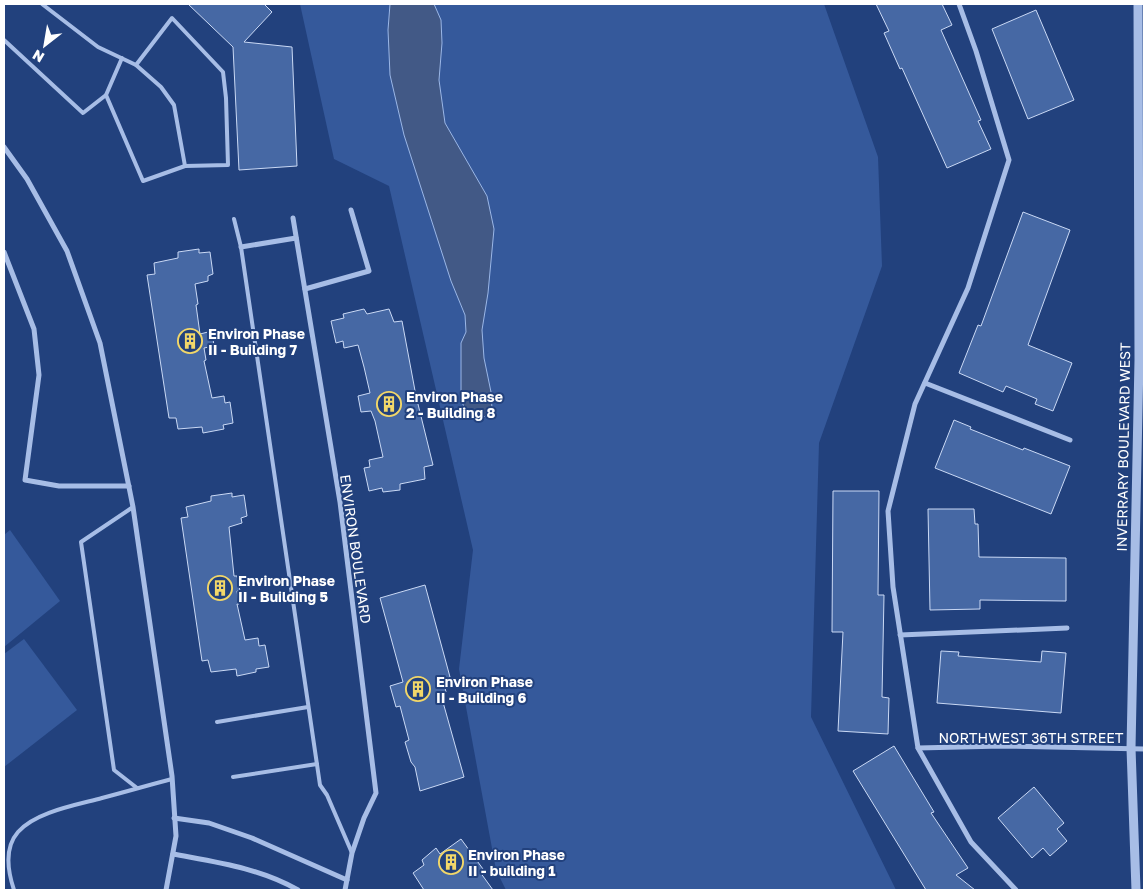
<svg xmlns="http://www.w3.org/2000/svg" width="1148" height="894" viewBox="0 0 1148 894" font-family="'Golos Text',sans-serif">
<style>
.green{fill:#35599b}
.water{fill:#425986;stroke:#9bb7e7}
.building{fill:#4668a4;stroke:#cad9f5}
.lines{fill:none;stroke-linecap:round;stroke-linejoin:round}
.service{stroke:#a7bde6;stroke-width:4}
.minor{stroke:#a7bde6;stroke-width:5}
.tertiary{stroke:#a7bde6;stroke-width:9}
.labels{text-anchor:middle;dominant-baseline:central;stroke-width:4;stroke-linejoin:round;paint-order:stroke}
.poi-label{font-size:14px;font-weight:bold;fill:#fff;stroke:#22417d;text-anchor:start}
.street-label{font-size:14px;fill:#fff;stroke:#22417d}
</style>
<rect width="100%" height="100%" fill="#22417d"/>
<g class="green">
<polygon points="300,4 824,4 878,157 882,266 819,443 811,717 896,890 506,890 496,870 459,669 473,550 389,186 334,159"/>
<polygon points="10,530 60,601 4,647 4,535"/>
<polygon points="24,639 77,710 4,767 4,654"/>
</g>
<polygon class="water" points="390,4 434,4 441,20 442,43 439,80 445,123 487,196 494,229 488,293 482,330 484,358 491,392 492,409 484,417 472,416 465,409 461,400 461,343 466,332 465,315 451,281 404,135 390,75 388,30"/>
<g class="building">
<polygon points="188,4 264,4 272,12 244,42 292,47 297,166 239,170 233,47"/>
<polygon points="876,4 942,4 952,25 941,30 981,120 978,121 991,149 947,168 902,68 900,69 884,33 889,31"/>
<polygon points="1036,10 1074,100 1028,119 992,29"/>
<polygon points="1023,212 1070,230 1028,345 1072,363 1053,411 1035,404 1037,399 1006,386 1003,392 959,373 978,325 981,326"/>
<polygon points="199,249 199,253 210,252 213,274 208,276 208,281 195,284 198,304 196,305 200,334 212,331 214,346 204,348 206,360 204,361 212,398 224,396 225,403 230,402 233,423 223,425 224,429 203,433 202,427 178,429 176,418 169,418 147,275 155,274 154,263 178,258 178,252"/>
<polygon points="364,309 367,314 389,309 394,322 402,321 416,396 433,465 424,467 425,479 400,484 400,490 383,492 382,488 369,491 364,468 370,467 369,460 383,457 375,421 371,411 361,412 358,396 370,393 364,367 358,345 344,348 343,341 336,343 331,321 344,318 343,314"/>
<polygon points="954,420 971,427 970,429 1023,450 1024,448 1070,466 1051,514 935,468"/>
<polygon points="833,491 879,491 878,595 884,595 882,697 889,698 888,734 838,731 843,632 832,632"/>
<polygon points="232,493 232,497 244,495 247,516 241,518 242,523 229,527 234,576 237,576 240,591 237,591 239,604 237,604 245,640 258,638 259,646 265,645 269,667 256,669 256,672 237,676 236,669 211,672 208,660 202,661 181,518 188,517 186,507 211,501 211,496"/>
<polygon points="928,509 974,509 975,524 978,524 979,557 1066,558 1066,601 980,600 980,609 930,610"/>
<polygon points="425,585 450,677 443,680 446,692 441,695 464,777 420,791 415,767 411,762 405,742 409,740 400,706 396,707 390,686 403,682 380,598"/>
<polygon points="941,651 959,652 958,656 1041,662 1042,651 1066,653 1061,713 937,703"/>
<polygon points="894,746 934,812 931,813 968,868 956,875 975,890 926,890 853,771"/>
<polygon points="1034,787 1064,823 1057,829 1067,841 1050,856 1043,848 1032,858 998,818"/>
<polygon points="461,839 483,869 480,872 493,890 424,890 413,873 424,865 422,860 436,848 440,854"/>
</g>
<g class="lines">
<g class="service">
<polyline points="42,4 98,47 136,65 161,87 174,105 185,166"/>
<polyline points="4,40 83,113 106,95 122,58"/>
<polyline points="106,95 143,181 185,166 228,165 226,98 223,72 172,18 136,65"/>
<polyline points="234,219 241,247 320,785 327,795 352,853"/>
<polyline points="133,507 81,542 114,770 137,788"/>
<polyline points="217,722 308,707"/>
<polyline points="233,777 317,764"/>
<path d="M14 890C8 872 4 848 18 832 35 812 76 805 102 798 125 792 149 785 172 779"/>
</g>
<g class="minor">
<polyline points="959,4 976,51 1009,160 968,288 915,404 888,511 893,587 918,748 971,842 1016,890"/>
<polyline points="4,147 27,179 67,251 100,343 133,507 172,776 176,836 166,890"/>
<polyline points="293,218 340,502 376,793 364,818 352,853 345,890"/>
<polyline points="241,247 296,238"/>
<polyline points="4,252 34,329 39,375 25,480 59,486 129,486"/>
<polyline points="305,289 369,271 351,210"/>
<polyline points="925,383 1070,440"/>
<polyline points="900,635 1067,628"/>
<polyline points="918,748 1002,746 1144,749"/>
<polyline points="174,818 209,823 252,838 347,880"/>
<path d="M173 854C215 862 260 868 298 890"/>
</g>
<polyline class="tertiary" points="1136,890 1131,748 1139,360 1138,4"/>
</g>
<defs>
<symbol id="building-ring" viewBox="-11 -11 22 22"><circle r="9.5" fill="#22417d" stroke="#f2d769" stroke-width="1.5"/><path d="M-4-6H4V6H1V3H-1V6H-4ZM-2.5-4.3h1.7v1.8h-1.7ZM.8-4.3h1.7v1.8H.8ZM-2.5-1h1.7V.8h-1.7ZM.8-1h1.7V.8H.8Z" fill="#f2d769"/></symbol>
</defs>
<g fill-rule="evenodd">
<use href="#building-ring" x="176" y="327" width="28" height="28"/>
<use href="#building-ring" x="375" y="390" width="28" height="28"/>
<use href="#building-ring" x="206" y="574" width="28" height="28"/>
<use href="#building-ring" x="404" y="675" width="28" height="28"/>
<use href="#building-ring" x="437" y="848" width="28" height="28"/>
</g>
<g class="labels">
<g class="poi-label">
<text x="208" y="333">Environ Phase<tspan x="208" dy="16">II - Building 7</tspan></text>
<text x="406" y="396">Environ Phase<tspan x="406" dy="16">2 - Building 8</tspan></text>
<text x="238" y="580">Environ Phase<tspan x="238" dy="16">II - Building 5</tspan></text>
<text x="436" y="681">Environ Phase<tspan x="436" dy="16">II - Building 6</tspan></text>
<text x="468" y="854">Environ Phase<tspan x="468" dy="16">II - building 1</tspan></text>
</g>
<g class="street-label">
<text transform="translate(1123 447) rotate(-89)">INVERRARY BOULEVARD WEST</text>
<text transform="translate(356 549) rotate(82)">ENVIRON BOULEVARD</text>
<text x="1031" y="737">NORTHWEST 36TH STREET</text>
</g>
</g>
<rect width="1148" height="894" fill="none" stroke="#ffffff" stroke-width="10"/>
<g transform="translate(45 45) rotate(211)" stroke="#22417d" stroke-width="4" paint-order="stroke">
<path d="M0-4L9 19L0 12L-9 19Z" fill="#ffffff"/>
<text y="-8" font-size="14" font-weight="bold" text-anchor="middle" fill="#ffffff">N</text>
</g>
</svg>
